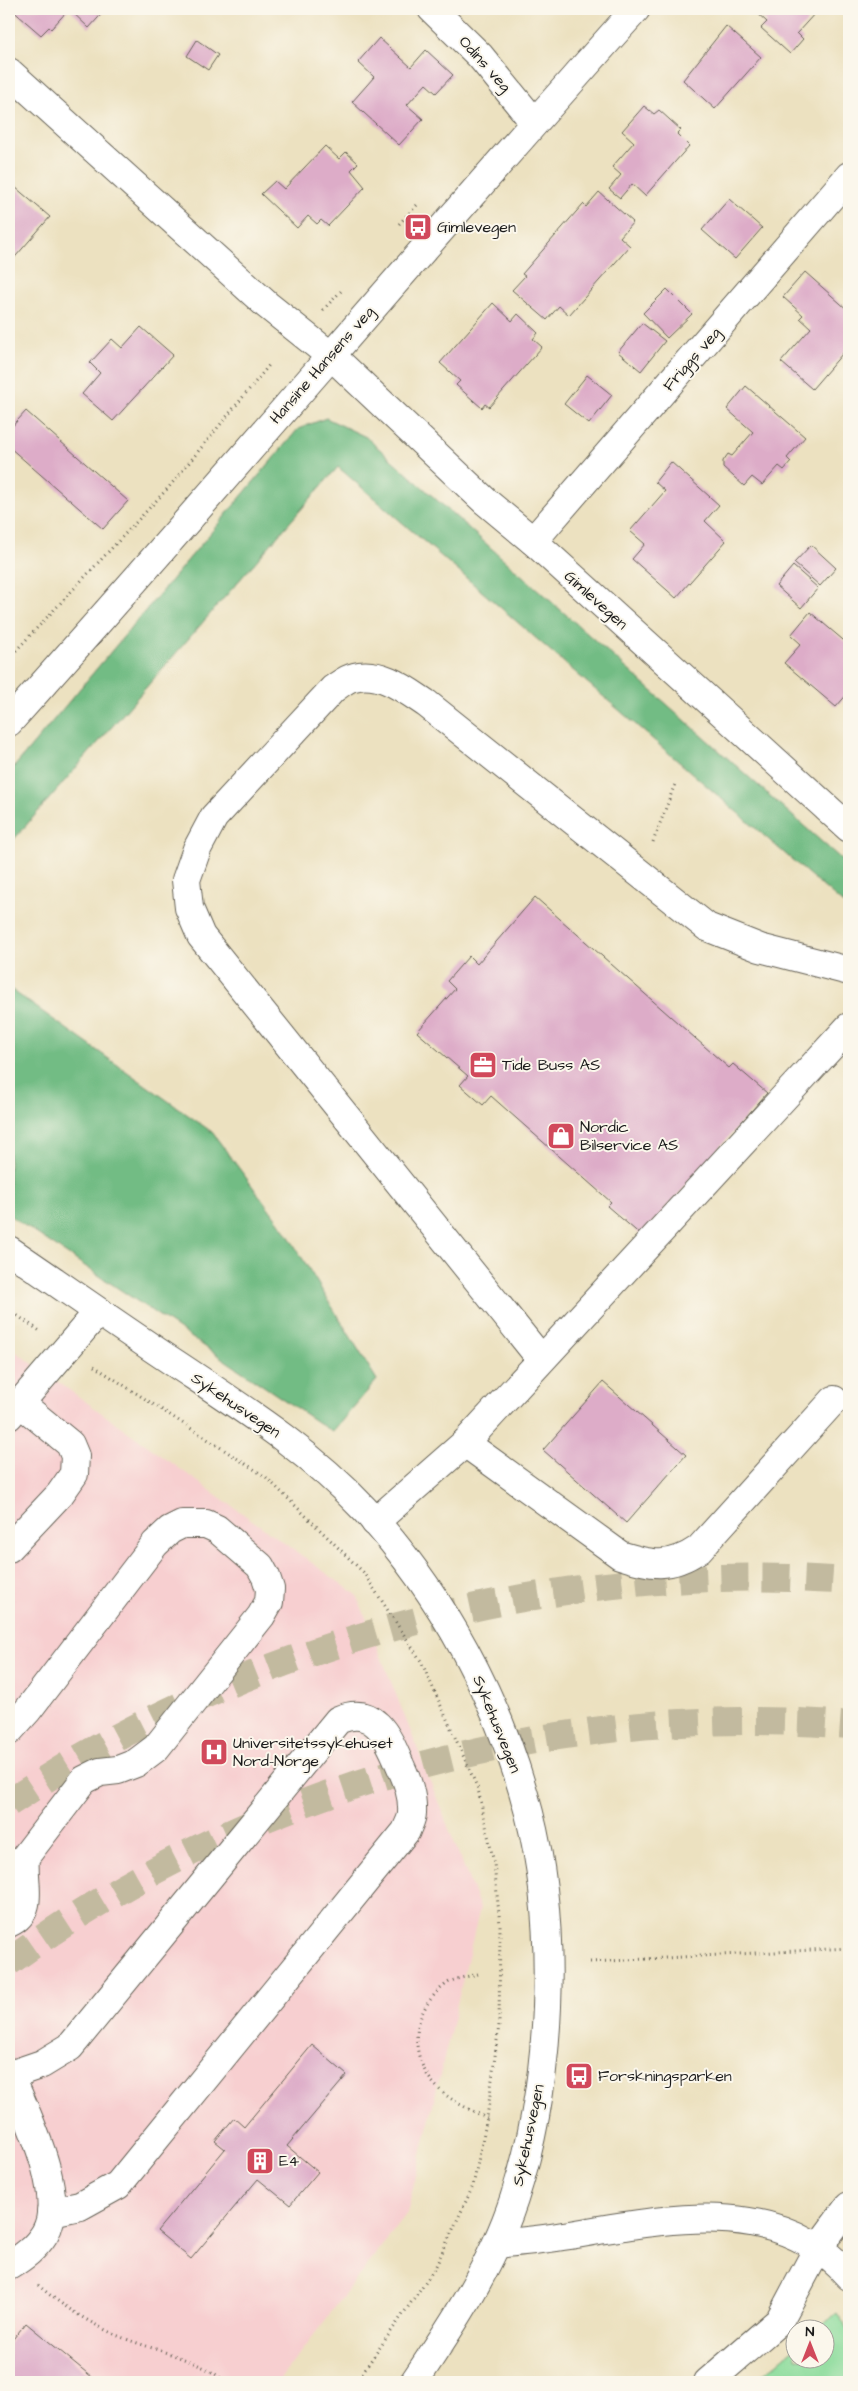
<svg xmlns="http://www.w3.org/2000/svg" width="858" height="2391" viewBox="0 0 858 2391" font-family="'Architects Daughter',sans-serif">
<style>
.built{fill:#f7cfd0}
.green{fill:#8ddc9c;stroke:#547c5c}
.forest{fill:#72bc84;stroke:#476c50}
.building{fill:#ddacc8}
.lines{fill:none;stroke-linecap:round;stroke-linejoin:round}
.highway-tunnel{stroke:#c2ba9f;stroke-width:28;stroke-dasharray:28 14;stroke-linecap:butt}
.minor-casing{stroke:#656155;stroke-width:30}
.path{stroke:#656155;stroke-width:3;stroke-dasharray:1 4;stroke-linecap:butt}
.minor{stroke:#fff;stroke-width:28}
.labels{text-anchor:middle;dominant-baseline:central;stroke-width:4;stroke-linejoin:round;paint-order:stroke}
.street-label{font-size:16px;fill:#1c1c1c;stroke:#fbf7ec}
.poi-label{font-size:16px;fill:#1c1c1c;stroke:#fbf7ec;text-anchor:start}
</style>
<rect width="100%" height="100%" fill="#fbf7ec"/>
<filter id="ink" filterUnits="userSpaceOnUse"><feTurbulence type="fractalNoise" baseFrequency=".02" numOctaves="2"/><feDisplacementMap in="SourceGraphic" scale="10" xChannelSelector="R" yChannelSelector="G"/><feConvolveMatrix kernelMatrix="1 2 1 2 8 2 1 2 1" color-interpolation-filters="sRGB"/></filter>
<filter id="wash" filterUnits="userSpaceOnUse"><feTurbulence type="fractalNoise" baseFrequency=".0096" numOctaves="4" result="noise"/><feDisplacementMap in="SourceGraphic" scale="20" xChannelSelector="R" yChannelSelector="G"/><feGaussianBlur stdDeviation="1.12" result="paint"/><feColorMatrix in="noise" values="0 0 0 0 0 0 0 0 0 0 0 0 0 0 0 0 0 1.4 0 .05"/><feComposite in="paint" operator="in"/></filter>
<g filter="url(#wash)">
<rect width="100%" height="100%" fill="#ece1c0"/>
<polygon class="built" points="9,1347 357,1595 480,1908 407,2213 278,2382 9,2382"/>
<polygon class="green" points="837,2313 849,2331 849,2382 754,2382 795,2348 796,2358 826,2358 826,2328 819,2328"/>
<g class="forest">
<polygon points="326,418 366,437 849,866 849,909 338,467 9,845 9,773 298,429"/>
<polygon points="9,988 212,1132 285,1230 377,1380 332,1432 9,1215"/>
</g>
<g id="blocks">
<g class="building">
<polygon points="11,9 106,9 89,28 69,9 51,29 49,27 41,35"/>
<polygon points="758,9 824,9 819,15 816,12 797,33 803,39 790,54 761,28 767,22 755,11"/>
<polygon points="726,26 761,57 715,109 683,80"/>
<polygon points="379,38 411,67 426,50 453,75 436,93 426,84 407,105 423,119 399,145 352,102 374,77 358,62"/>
<polygon points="197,40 218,55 208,70 187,56"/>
<polygon points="644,106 654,114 659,110 681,130 677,134 689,146 645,196 632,184 620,198 609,189 621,175 612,167 634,142 622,131"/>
<polygon points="325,146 339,159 346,152 358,163 351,170 365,187 328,226 321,220 317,224 308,216 297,228 261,194 275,181 284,189"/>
<polygon points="15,187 50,217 9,264 9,195"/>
<polygon points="599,192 633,222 620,237 630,246 569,315 559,306 547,320 512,290 525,276 522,274 583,204 586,207"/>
<polygon points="729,199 762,228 735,259 702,230"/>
<polygon points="805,272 849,311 849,346 812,389 781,362 811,328 800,318 803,315 783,297"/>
<polygon points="667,289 692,314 667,338 643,313"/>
<polygon points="493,303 512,321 518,314 538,333 533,339 542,347 489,407 485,404 482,408 456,385 460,381 440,363"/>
<polygon points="642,323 665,341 641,371 618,352"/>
<polygon points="141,327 173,355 113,421 82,394 100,373 90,363 112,339 122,348"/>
<polygon points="587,375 612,395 589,424 564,404"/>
<polygon points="746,386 805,437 787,458 791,462 784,470 779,466 762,485 752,477 744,486 723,467 723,461 728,454 732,456 753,432 727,409"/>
<polygon points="26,411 128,501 103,529 9,447 9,430"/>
<polygon points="671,462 719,505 705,521 726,541 676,598 632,559 645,544 630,531 665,491 655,482"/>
<polygon points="811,545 836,568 820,586 794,563"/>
<polygon points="793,566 818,588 801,608 776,586"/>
<polygon points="810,612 849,645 849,692 836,707 784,663 801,644 791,635"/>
<polygon points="535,897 729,1068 733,1064 767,1093 642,1236 607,1206 611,1202 491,1096 483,1105 460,1085 468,1076 417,1032 455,989 447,981 469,956 477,964"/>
<polygon points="603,1382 686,1455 626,1523 543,1450"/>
<polygon points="312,2045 347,2075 287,2146 318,2172 290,2205 258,2179 191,2259 157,2231 225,2149 215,2141 234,2118 244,2127"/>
<polygon points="26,2323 98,2382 9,2382 9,2344"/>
</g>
</g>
</g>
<g filter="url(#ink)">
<use href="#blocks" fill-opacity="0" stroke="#656155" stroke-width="1"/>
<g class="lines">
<g class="highway-tunnel">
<path d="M9 1803C32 1788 56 1772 80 1758 310 1626 585 1561 849 1581"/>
<path d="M9 1962C248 1787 554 1701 849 1725"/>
</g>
<defs>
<g id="minor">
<polyline points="432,9 480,56 534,122"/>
<polyline points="9,72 267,305 337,361 485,501 533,541 849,828"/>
<polyline points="533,541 849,176"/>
<path d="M9 722C221 487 424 244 636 9"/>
<path d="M9 1250C65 1288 120 1327 176 1364 242 1408 309 1450 364 1509 442 1593 500 1701 529 1813 559 1930 552 2084 514 2199 492 2266 453 2324 414 2382"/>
<path d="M541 1359 201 936 189 908 186 880 197 849 214 817 333 689C339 685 347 678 354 677 381 670 406 690 427 704L707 927 760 948 849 971"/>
<polyline points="9,1416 98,1312"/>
<path d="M465 1443 620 1555C651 1565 670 1569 699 1549L834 1400"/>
<polyline points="375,1522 465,1443 849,1027"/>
<polyline points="9,1548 60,1494 74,1474 75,1456 70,1444 20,1403"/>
<path d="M9 1731 28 1710 155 1544 170 1530 182 1524H206L217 1529 260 1566 266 1577 270 1589 269 1602 261 1616 156 1748 136 1763 118 1770 100 1772 84 1780 25 1857C22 1882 36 1911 9 1923"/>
<path d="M9 2072C24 2110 68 2194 45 2233 36 2248 23 2257 9 2266"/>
<path d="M10 2075 42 2064 70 2047 338 1720C375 1704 388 1737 400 1765 407 1780 413 1795 412 1813 412 1819 408 1825 406 1831L118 2185 80 2206 51 2212"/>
<path d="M497 2244C517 2242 537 2240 557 2237 655 2222 775 2190 849 2276"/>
<polyline points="708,2382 779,2321 818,2248 849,2206"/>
</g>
</defs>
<use href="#minor" class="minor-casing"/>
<g class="path">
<polyline points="399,224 417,205"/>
<polyline points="323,310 343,289"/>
<polyline points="9,658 169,487 270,364"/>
<polyline points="653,842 675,784"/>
<polyline points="9,1310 40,1331"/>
<polyline points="94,1366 266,1477 363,1572 421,1661 478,1789 494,1863 500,1925 499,2025 487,2118 473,2186 435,2268 356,2382"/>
<polyline points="590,1962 849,1948"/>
<path d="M478 1974C468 1977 453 1978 445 1985 412 2010 407 2054 435 2085 448 2100 469 2109 487 2118"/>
<path d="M38 2285C62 2306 88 2322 116 2335 146 2348 203 2360 225 2382"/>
</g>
<use href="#minor" class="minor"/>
</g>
</g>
<defs>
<symbol id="bus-square" viewBox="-11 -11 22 22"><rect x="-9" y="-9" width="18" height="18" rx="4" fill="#d1495b" stroke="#fbf7ec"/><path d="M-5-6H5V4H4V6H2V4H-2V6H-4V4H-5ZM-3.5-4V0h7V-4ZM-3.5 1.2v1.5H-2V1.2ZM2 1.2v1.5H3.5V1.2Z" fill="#fff"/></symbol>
<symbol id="office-square" viewBox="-11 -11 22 22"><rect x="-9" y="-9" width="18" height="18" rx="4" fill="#d1495b" stroke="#fbf7ec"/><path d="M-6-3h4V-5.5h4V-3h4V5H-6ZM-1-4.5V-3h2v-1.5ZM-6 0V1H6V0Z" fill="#fff"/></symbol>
<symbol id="shop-square" viewBox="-11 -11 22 22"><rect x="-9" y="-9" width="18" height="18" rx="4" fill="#d1495b" stroke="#fbf7ec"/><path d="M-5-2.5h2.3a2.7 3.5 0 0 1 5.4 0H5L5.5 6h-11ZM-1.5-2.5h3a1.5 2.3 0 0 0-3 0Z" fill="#fff"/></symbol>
<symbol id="hospital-square" viewBox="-11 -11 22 22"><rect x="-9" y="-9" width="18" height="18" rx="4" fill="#d1495b" stroke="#fbf7ec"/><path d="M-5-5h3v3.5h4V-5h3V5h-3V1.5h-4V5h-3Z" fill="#fff"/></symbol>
<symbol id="building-square" viewBox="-11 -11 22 22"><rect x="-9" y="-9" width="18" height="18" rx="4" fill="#d1495b" stroke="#fbf7ec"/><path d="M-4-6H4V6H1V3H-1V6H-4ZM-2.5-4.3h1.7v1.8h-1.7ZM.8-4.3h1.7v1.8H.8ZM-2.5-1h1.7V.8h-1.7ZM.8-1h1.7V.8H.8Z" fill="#fff"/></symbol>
</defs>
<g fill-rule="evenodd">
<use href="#bus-square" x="402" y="211" width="32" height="32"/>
<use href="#office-square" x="467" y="1049" width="32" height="32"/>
<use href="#shop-square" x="545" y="1120" width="32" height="32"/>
<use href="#hospital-square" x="198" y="1736" width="32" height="32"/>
<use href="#bus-square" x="563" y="2060" width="32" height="32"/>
<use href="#building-square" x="244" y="2145" width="32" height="32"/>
</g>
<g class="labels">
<g class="street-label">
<text transform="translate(485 64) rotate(48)">Odins veg</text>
<text transform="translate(692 359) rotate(-49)">Friggs veg</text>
<text transform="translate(322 365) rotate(-49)">Hansine Hansens veg</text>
<text transform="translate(596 600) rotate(42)">Gimlevegen</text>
<text transform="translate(236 1405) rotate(34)">Sykehusvegen</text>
<text transform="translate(497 1724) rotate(68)">Sykehusvegen</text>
<text transform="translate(528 2135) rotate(-78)">Sykehusvegen</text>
</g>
<g class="poi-label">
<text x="437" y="227">Gimlevegen</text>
<text x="502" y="1065">Tide Buss AS</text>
<text x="580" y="1127">Nordic<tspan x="580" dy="18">Bilservice AS</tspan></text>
<text x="233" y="1743">Universitetssykehuset<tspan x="233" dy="18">Nord-Norge</tspan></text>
<text x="598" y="2076">Forskningsparken</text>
<text x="279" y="2161">E4</text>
</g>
</g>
<rect width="858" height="2391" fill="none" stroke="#fbf7ec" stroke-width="30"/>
<g transform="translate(810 2344)"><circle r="24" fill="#fbf7ec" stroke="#a29f99"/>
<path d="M0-4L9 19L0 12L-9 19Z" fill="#d1495b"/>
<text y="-8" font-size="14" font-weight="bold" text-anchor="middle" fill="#1c1c1c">N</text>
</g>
</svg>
